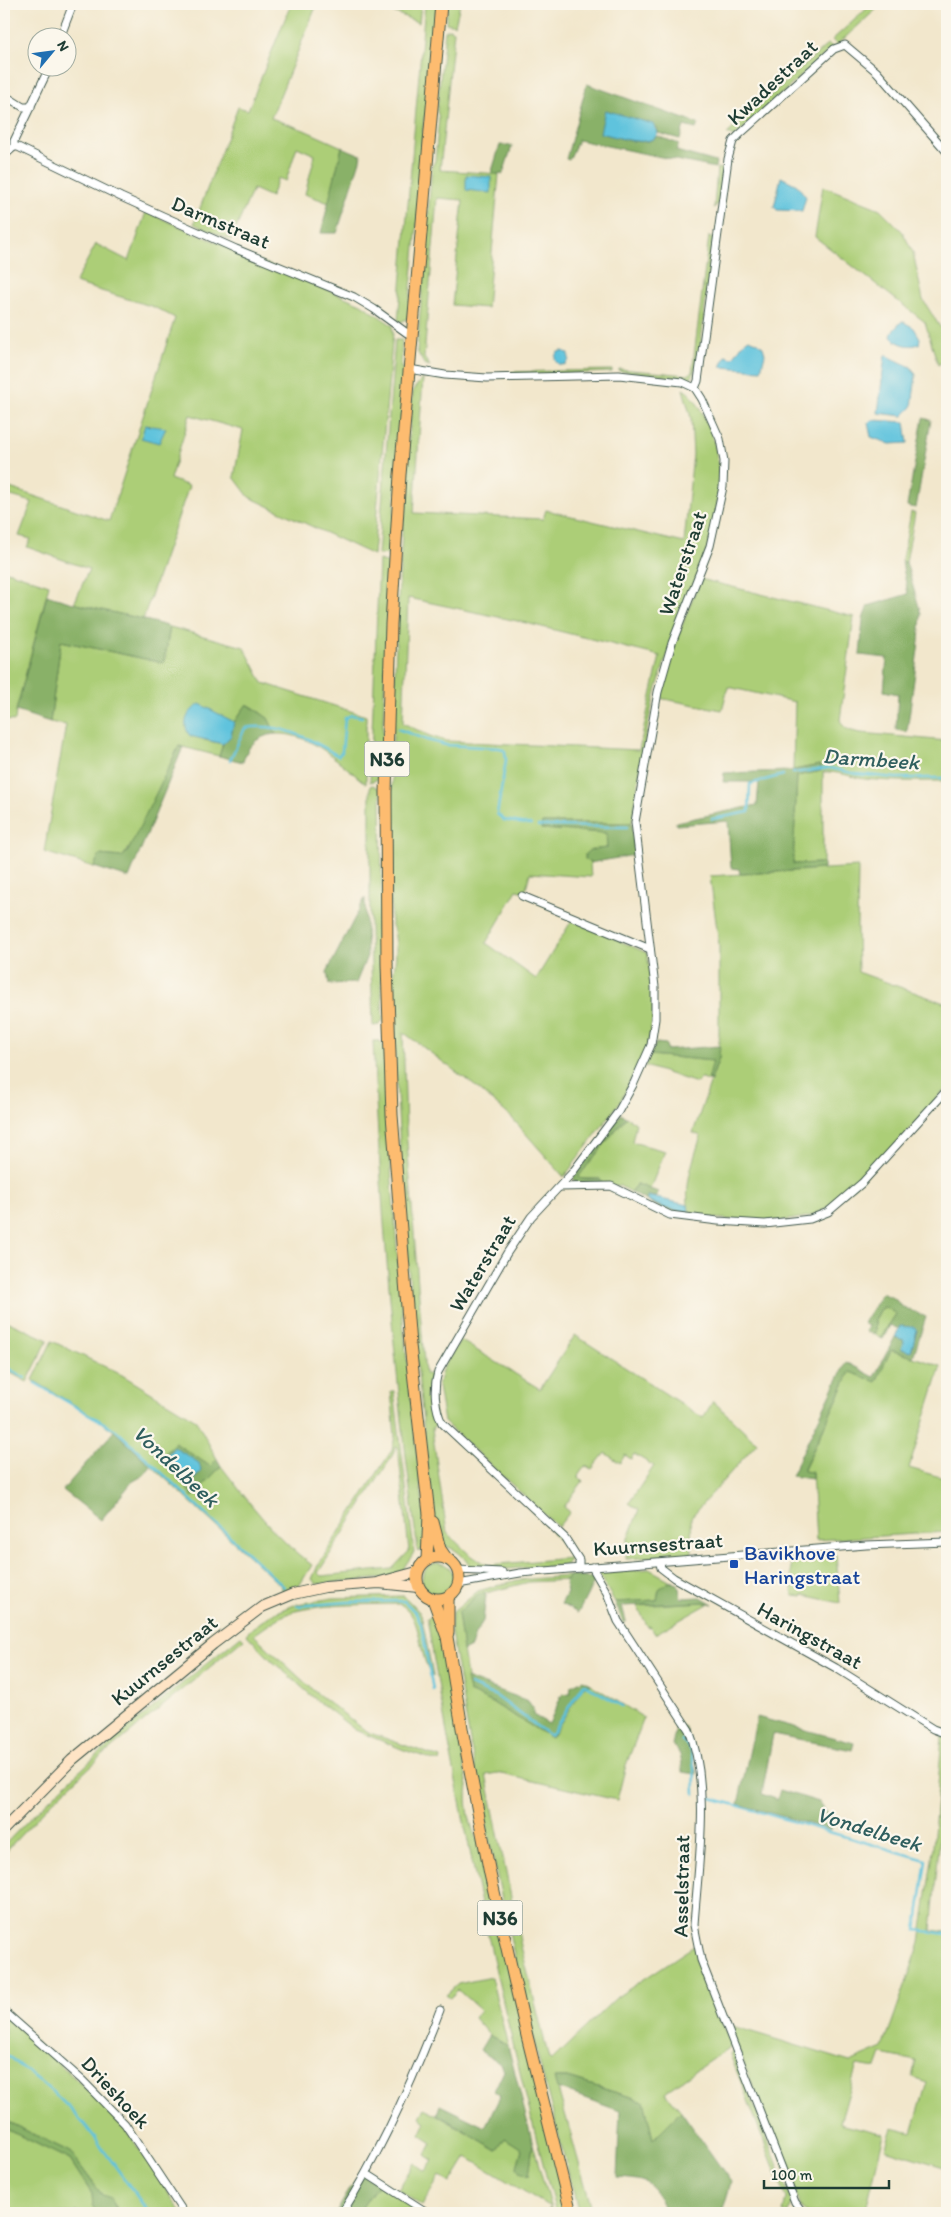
<svg xmlns="http://www.w3.org/2000/svg" width="951" height="2217" viewBox="0 0 951 2217" font-family="Itim,sans-serif">
<style>
.green{fill:#acce77;stroke:#668656;fill-rule:evenodd}
.forest{fill:#89b168;stroke:#54774e}
.water{fill:#5fc3dd;stroke:#3f8088}
.lines{fill:none;stroke-linecap:round;stroke-linejoin:round}
.stream{stroke:#5fc3dd;stroke-width:2.5}
.street-casing{stroke:#3f564b;stroke-width:9}
.secondary-casing{stroke:#3f564b;stroke-width:12}
.primary-casing{stroke:#3f564b;stroke-width:13}
.street{stroke:#fff;stroke-width:7}
.secondary{stroke:#fee4c5;stroke-width:10}
.primary{stroke:#fdbc6f;stroke-width:11}
.transit-dot{fill:#1a4fb4;stroke:#fbf7ec;stroke-width:2}
.labels{text-anchor:middle;dominant-baseline:central;stroke-width:4.5;stroke-linejoin:round;paint-order:stroke}
.shield{fill:#fbf7ec;stroke:#61756b;stroke-width:1}
.shield-label{font-size:20px;font-weight:bold;fill:#1f3d34}
.street-label{font-size:21px;fill:#1f3d34;stroke:#fbf7ec}
.transit-label{font-size:21px;fill:#164399;stroke:#fbf7ec;text-anchor:start}
.water-label{font-size:22px;font-style:italic;fill:#2f5e5e;stroke:#fbf7ec}
</style>
<rect width="100%" height="100%" fill="#fbf7ec"/>
<filter id="ink" filterUnits="userSpaceOnUse"><feTurbulence type="fractalNoise" baseFrequency=".02" numOctaves="2"/><feDisplacementMap in="SourceGraphic" scale="10" xChannelSelector="R" yChannelSelector="G"/><feConvolveMatrix kernelMatrix="1 2 1 2 8 2 1 2 1" color-interpolation-filters="sRGB"/></filter>
<filter id="wash" filterUnits="userSpaceOnUse"><feTurbulence type="fractalNoise" baseFrequency=".0096" numOctaves="4" result="noise"/><feDisplacementMap in="SourceGraphic" scale="20" xChannelSelector="R" yChannelSelector="G"/><feGaussianBlur stdDeviation="1.12" result="paint"/><feColorMatrix in="noise" values="0 0 0 0 0 0 0 0 0 0 0 0 0 0 0 0 0 1.4 0 .05"/><feComposite in="paint" operator="in"/></filter>
<g filter="url(#wash)">
<rect width="100%" height="100%" fill="#f2e7cc"/>
<g class="green">
<polygon points="291,4 317,4 271,118 304,130 342,147 329,203 305,194 315,155 297,147 286,181 278,178 271,197 253,189 231,240 194,224 238,107 248,110"/>
<polygon points="375,4 421,4 419,23"/>
<polygon points="425,4 437,4 428,109 424,118 420,163 423,164 408,318 401,322 398,321"/>
<polygon points="448,4 460,4 455,25 446,23"/>
<polygon points="872,4 882,4 837,45 832,40"/>
<polygon points="449,29 454,31 440,170 499,174 487,308 452,305 463,200 437,198 424,358 430,366 424,364 417,351 432,166 435,161 439,118 437,111 445,31"/>
<polygon points="828,44 833,47 734,137 727,134"/>
<polygon points="717,168 723,169 719,202 714,208"/>
<polygon points="823,186 880,209 902,231 913,252 923,300 940,327 947,333 947,359 938,365 925,322 815,237"/>
<polygon points="146,212 361,304 392,325 393,333 373,555 249,497 234,477 243,430 190,415 170,479 189,486 143,619 74,604 89,569 27,547 31,539 19,536 32,502 4,494 4,486 109,521 175,318 154,307 75,283 96,244 129,261"/>
<polygon points="709,236 713,239 699,358 692,377 687,379 619,371 619,369 688,375 692,372"/>
<polygon points="395,340 402,340 401,368 405,370 391,552 387,554 378,555"/>
<polygon points="612,370 612,372 498,376 499,372"/>
<path d="M423 378 414 513 543 519 546 510 684 543 693 454 691 418 683 389C695 396 699 407 705 419 747 503 682 600 659 681 645 726 640 776 632 823H542L541 829 607 833V848L590 850 585 859 590 863 591 877 530 873 525 892 517 890 486 943 536 979 572 920 647 953 653 993V1017L648 1044 620 1102 564 1177 511 1117 475 1086 403 1032 406 1129 425 1374H431L433 1405 437 1423 565 1541 573 1555 566 1565 491 1570 470 1567C464 1556 455 1547 442 1546 428 1512 426 1449 422 1411 406 1267 397 1122 392 977 397 963 398 936 391 923 390 745 397 567 413 390ZM408 598 522 622 660 656 639 750 446 741 430 736 403 723ZM436 1424C461 1448 563 1532 570 1558L488 1565 470 1555 447 1533 432 1429Z"/>
<polygon points="911,512 915,513 906,562 902,562"/>
<polygon points="379,560 386,562 389,565 381,778 370,782"/>
<polygon points="4,570 49,585 16,711 15,721 4,720"/>
<path d="M700 579 854 617 840 720C844 730 851 731 861 733L947 741V781C920 781 893 782 865 779 851 777 838 771 823 772V863L793 864 797 776 821 771 820 765 793 770 795 702 728 687 722 710 659 698 675 644Z"/>
<path d="M170 627 244 647 263 683 366 716V784C341 764 311 732 276 734 269 720 262 711 247 704L234 722 199 705 204 740 223 744 219 756 179 746 134 842 122 857 99 855 94 867 44 852 66 725 50 722 61 641 164 663Z"/>
<polygon points="373,785 381,790 382,921 379,928 383,1021 379,1025 373,1026 370,933 370,786"/>
<path d="M858 867 857 928 858 972 947 1004V1087C917 1120 849 1206 809 1216 770 1226 729 1219 690 1216 683 1187 692 1164 701 1136L693 1133 719 1058V945L710 876Z"/>
<path d="M373 1041H380L384 1047C392 1208 405 1368 426 1528L424 1548 418 1552C395 1382 381 1212 373 1041Z"/>
<polygon points="650,1055 714,1061 708,1081 700,1078 697,1083 645,1066"/>
<polygon points="626,1117 636,1123 632,1142 665,1151 650,1189 637,1184 630,1192 620,1186 601,1184 600,1179 581,1179 579,1176"/>
<polygon points="885,1307 896,1314 880,1338 875,1335 875,1320 881,1309"/>
<polygon points="4,1320 48,1340 27,1382 4,1369"/>
<polygon points="575,1335 703,1418 713,1401 757,1443 691,1517 692,1554 626,1559 627,1541 639,1510 629,1503 654,1466 634,1454 631,1459 625,1455 620,1463 605,1453 592,1469 585,1466 578,1476 583,1481 564,1507 570,1512 558,1527 444,1422 438,1386 442,1370 460,1340 540,1389"/>
<path d="M52 1341 122 1375 196 1420 217 1459 210 1467 175 1443 162 1457 194 1483 193 1496 221 1466C248 1501 276 1539 312 1565L299 1586 283 1591 281 1586 114 1431 91 1415 33 1380Z"/>
<polygon points="891,1350 941,1366 909,1468 947,1479 947,1532 816,1540 812,1472 803,1472 850,1372 876,1381"/>
<path d="M391 1391H394L414 1551C412 1559 403 1564 403 1573L385 1578 316 1584 312 1579 318 1565 392 1450 395 1436ZM396 1446 398 1447 409 1551 392 1569 321 1576 318 1573 391 1458Z"/>
<polygon points="836,1555 840,1603 804,1595 803,1597 793,1596 790,1559"/>
<circle cx="438" cy="1579" r="16"/>
<polygon points="649,1569 673,1582 669,1582 659,1589 657,1600 615,1602 599,1575 602,1573"/>
<polygon points="569,1576 569,1580 529,1582 478,1595 458,1613 469,1692 493,1703 551,1738 583,1687 590,1684 644,1718 626,1765 617,1800 497,1773 486,1775 521,1946 549,2059 552,2060 617,1997 694,1946 731,2046 665,2092 681,2111 653,2139 644,2101 568,2078 555,2078 593,2213 579,2213 526,2011 478,1787 451,1632 452,1613 478,1591 518,1580"/>
<path d="M404 1596 421 1614 433 1676C416 1656 425 1618 400 1604 371 1605 313 1603 287 1614 276 1619 264 1628 254 1635L314 1691 362 1728 370 1733 441 1758 440 1762 404 1750 355 1730 314 1698 271 1660 246 1634 252 1628 272 1614 297 1604 333 1598Z"/>
<polygon points="703,1602 708,1604 655,1634 650,1626 648,1627 637,1606"/>
<path d="M436 1615 468 1786C465 1802 470 1829 479 1843L568 2213H556C503 2015 460 1821 427 1618Z"/>
<path d="M241 1636 244 1639 102 1756 53 1801 4 1853V1845C77 1768 158 1702 241 1636Z"/>
<polygon points="942,1736 947,1739 947,1765 931,1930 947,1932 947,2168 885,2149 892,2128 912,2133 927,2082 912,2077 916,2061 882,2054 877,2068 857,2065 840,2123 884,2134 865,2213 808,2213 802,2209 795,2194 729,2025 850,2062 883,2048 920,1943 932,1859"/>
<polygon points="491,1977 508,2046 489,2035 474,2018 480,2010 458,1990 450,1998 446,1995 458,1984"/>
<polygon points="4,2015 35,2041 113,2114 127,2131 182,2213 118,2213 116,2206 102,2195 70,2152 4,2120"/>
<polygon points="733,2050 792,2202 789,2213 783,2213 786,2198 730,2054"/>
<polygon points="425,2108 497,2150 505,2138 522,2149 517,2167 529,2175 533,2144 552,2213 547,2213 550,2207 467,2157 451,2183 440,2176 422,2206 398,2190 414,2163 425,2171 433,2160 426,2155 432,2143 420,2135 426,2122 420,2117"/>
<polygon points="4,2128 70,2160 92,2194 94,2207 97,2213 4,2213"/>
<polygon points="378,2184 423,2213 358,2213"/>
</g>
<g class="forest">
<path d="M587 84 698 124 696 129 684 126 680 139 658 133 657 128 606 110 601 133C617 136 644 149 657 136L679 144 676 151 716 162 715 168 578 140 569 160 566 159Z"/>
<polygon points="500,145 512,146 503,174 491,174"/>
<polygon points="342,147 361,155 360,160 337,233 321,233"/>
<polygon points="923,418 931,420 916,508 907,506"/>
<polygon points="902,562 906,562 921,614 919,642 907,732 896,730 898,694 884,691 887,658 860,655 863,619 868,606 908,594"/>
<path d="M47 595C87 609 129 614 170 627L164 663 61 641 50 722 16 711Z"/>
<path d="M247 704 268 718 276 734C259 735 247 745 243 762L219 756 223 744 231 736 234 722Z"/>
<polygon points="179,746 183,747 129,878 94,867 99,855 122,857 128,851"/>
<polygon points="820,765 821,771 797,776 793,864 823,863 823,869 740,874 739,869 731,868 728,821 676,825 676,822 757,805 759,782 723,782 724,773 790,771"/>
<polygon points="542,823 632,823 634,855 590,863 585,859 585,854 590,850 607,848 606,833 541,829"/>
<polygon points="365,898 367,956 356,983 329,984 327,972"/>
<polygon points="656,1043 666,1044 667,1050 720,1046 719,1058 710,1082 708,1081 713,1061 650,1055"/>
<polygon points="621,1114 626,1117 579,1176 581,1179 601,1179 601,1184 575,1183 573,1177"/>
<polygon points="637,1184 658,1192 657,1197 647,1196 664,1208 689,1212 690,1216 670,1213 630,1192"/>
<polygon points="882,1293 895,1299 901,1306 926,1317 913,1357 891,1350 876,1382 850,1372 803,1471 812,1472 812,1479 791,1476 846,1362 874,1377 895,1337 904,1340 911,1352 917,1331 900,1327 899,1329 890,1325 883,1339 880,1338 896,1314 885,1307 881,1309 875,1320 875,1335 866,1331 868,1326 863,1323"/>
<polygon points="114,1431 151,1466 144,1475 132,1482 101,1520 63,1490"/>
<polygon points="175,1443 210,1466 217,1459 221,1466 193,1497 187,1489 194,1483 192,1481 198,1476 174,1447 164,1459 162,1457"/>
<polygon points="569,1576 593,1578 594,1582 578,1613 561,1604 567,1593 565,1580 568,1580"/>
<polygon points="669,1582 678,1584 681,1598 701,1597 713,1604 703,1602 622,1606 626,1621 623,1623 615,1602 657,1600 659,1589"/>
<polygon points="483,1593 486,1595 483,1621 475,1634 471,1647 463,1651 458,1613 477,1595"/>
<polygon points="466,1678 528,1701 533,1708 533,1715 549,1724 562,1694 570,1693 571,1686 583,1680 590,1684 583,1687 551,1738 493,1703 469,1692"/>
<polygon points="757,1717 854,1743 852,1750 773,1734 762,1794 777,1800 780,1790 819,1802 832,1820 831,1830 738,1804"/>
<path d="M677 1724 685 1727 697 1774 682 1772C682 1760 682 1753 672 1745Z"/>
<polygon points="489,2035 508,2046 533,2144 529,2176 520,2172 517,2167 522,2149 505,2138 497,2150 437,2114 440,2105 485,2127 501,2095 494,2091 504,2070 499,2063 480,2050"/>
<path d="M554 2078H568L644 2101 653 2139 681 2111 731 2182 722 2213H666C653 2183 651 2180 617 2178L620 2111 557 2088Z"/>
<polygon points="4,2120 70,2152 102,2195 111,2198 118,2213 97,2213 93,2207 92,2194 70,2160 4,2128"/>
<polygon points="360,2172 378,2184 358,2213 336,2213"/>
</g>
<g class="water">
<path d="M605 110 653 124 658 133C651 150 615 136 600 133Z"/>
<polygon points="466,175 491,177 491,193 466,190"/>
<polygon points="781,177 797,185 806,197 802,211 777,210 774,207"/>
<path d="M902 321 914 328 920 338 919 344C909 348 898 344 891 337L892 332Z"/>
<path d="M749 339 757 342 763 347 765 354 761 370 721 367 726 356 732 358C739 352 740 344 749 339Z"/>
<circle cx="562" cy="358" r="7"/>
<polygon points="885,355 911,367 916,375 912,407 903,416 878,413"/>
<polygon points="873,420 905,422 908,443 890,444 871,437 868,423"/>
<polygon points="145,425 166,428 159,443 141,438"/>
<path d="M200 704 234 722 231 736 223 744 190 736C181 723 187 712 200 704Z"/>
<polygon points="647,1196 688,1205 689,1212 664,1208 647,1200"/>
<polygon points="900,1326 913,1327 917,1330 911,1352 901,1349 904,1340 895,1337"/>
<polygon points="174,1447 199,1463 201,1471 192,1481 164,1459"/>
</g>
<g class="lines">
<g class="stream">
<polyline points="398,729 427,740 446,745 500,748 505,751 506,760 497,814 504,820 531,825"/>
<path d="M230 760 245 728C279 722 310 738 338 756L342 752 345 718 351 715 362 717"/>
<polyline points="793,773 830,768 857,774 896,778 947,778"/>
<polyline points="712,819 749,812 750,784 783,775"/>
<polyline points="538,826 627,827"/>
<polyline points="4,1366 25,1378"/>
<polyline points="35,1383 116,1430 284,1587"/>
<polyline points="297,1606 348,1602 404,1601 417,1614 421,1624 433,1690"/>
<polyline points="470,1685 496,1696 550,1736 584,1684 622,1706"/>
<path d="M682 1740C697 1751 694 1777 695 1794"/>
<polyline points="708,1797 926,1860 916,1930 947,1934"/>
<path d="M4 2053C42 2082 78 2110 104 2151"/>
<polyline points="105,2152 149,2213"/>
</g>
</g>
</g>
<g filter="url(#ink)">
<g class="lines">
<defs>
<g id="street">
<polyline points="60,38 73,4"/>
<polyline points="4,95 23,107 31,107"/>
<polyline points="14,147 18,147 121,197 236,249 354,297 374,309 407,333 412,333"/>
<polyline points="4,156 14,147 14,141 49,68"/>
<path d="M409 369 445 375 487 378 619 375 682 382 695 388 702 399 720 439 724 461 723 487 710 546 672 643 658 692 635 822 655 987V1019L651 1045 634 1083 618 1112 572 1173 531 1217 507 1253 438 1372C433 1388 435 1409 442 1423L565 1538 579 1560V1568"/>
<polyline points="695,388 698,381 728,159 733,141 739,135 834,49 845,45 877,72 947,152"/>
<polyline points="522,896 650,949"/>
<polyline points="560,1187 611,1186 670,1215 718,1221 765,1224 810,1219 828,1212 862,1183 947,1090"/>
<polyline points="660,1563 661,1568 674,1578 836,1668 933,1729 947,1734"/>
<path d="M592 1567 607 1593 618 1621 689 1730C711 1786 698 1866 694 1925L701 1960 795 2202 803 2213"/>
<polyline points="457,1570 502,1572"/>
<polyline points="458,1584 520,1573 866,1545 947,1542"/>
<polyline points="4,2011 82,2080 125,2124 184,2213"/>
<polyline points="367,2174 428,2213"/>
<path d="M342 2213C382 2150 413 2080 440 2010"/>
</g>
<g id="secondary">
<polyline points="380,1582 417,1572"/>
<polyline points="4,1829 72,1760 213,1644 262,1607 293,1594 325,1587 379,1583 418,1587"/>
</g>
<g id="primary">
<polyline points="433,1522 440,1549 447,1559"/>
<circle cx="438" cy="1578" r="21"/>
<polyline points="427,1560 429,1514 410,1345 392,1115 387,964 386,792 391,624 400,475 441,4"/>
<polyline points="433,1599 447,1637 463,1734 490,1874 527,2036 571,2213"/>
<polyline points="448,1633 448,1597"/>
</g>
</defs>
<use href="#street" class="street-casing"/>
<use href="#secondary" class="secondary-casing"/>
<use href="#primary" class="primary-casing"/>
<use href="#street" class="street"/>
<use href="#secondary" class="secondary"/>
<use href="#primary" class="primary"/>
</g>
</g>
<rect class="transit-dot" x="729" y="1559" width="10" height="10" rx="2.5"/>
<g class="labels">
<g class="shield">
<rect x="364.5" y="741.5" width="45" height="35" rx="4"/>
<rect x="477.5" y="1900.5" width="45" height="35" rx="4"/>
</g>
<g class="shield-label">
<text x="387" y="759">N36</text>
<text x="500" y="1918">N36</text>
</g>
<g class="street-label">
<text transform="translate(772 82) rotate(-43)">Kwadestraat</text>
<text transform="translate(221 222) rotate(23)">Darmstraat</text>
<text transform="translate(682 563) rotate(-71)">Waterstraat</text>
<text transform="translate(482 1263) rotate(-59)">Waterstraat</text>
<text transform="translate(658 1544) rotate(-4)">Kuurnsestraat</text>
<text transform="translate(810 1635) rotate(29)">Haringstraat</text>
<text transform="translate(164 1660) rotate(-39)">Kuurnsestraat</text>
<text transform="translate(681 1886) rotate(-89)">Asselstraat</text>
<text transform="translate(116 2092) rotate(47)">Drieshoek</text>
</g>
<g class="transit-label">
<text x="744" y="1552">Bavikhove<tspan x="744" dy="24">Haringstraat</tspan></text>
</g>
<g class="water-label">
<text transform="translate(871 759) rotate(4)">Darmbeek</text>
<text transform="translate(176 1466) rotate(43)">Vondelbeek</text>
<text transform="translate(869 1829) rotate(17)">Vondelbeek</text>
</g>
</g>
<rect width="951" height="2217" fill="none" stroke="#fbf7ec" stroke-width="20"/>
<g transform="translate(52 52) rotate(61)"><circle r="24" fill="#fbf7ec" stroke="#a3ada2"/>
<path d="M0-4L9 19L0 12L-9 19Z" fill="#1f6fb2"/>
<text y="-8" font-size="14" font-weight="bold" text-anchor="middle" fill="#1f3d34">N</text>
</g>
<path d="M764 2180v8h125v-8" fill="none" stroke="#1f3d34" stroke-width="2.5"/>
<text x="771" y="2180" font-size="15" fill="#1f3d34" stroke="#fbf7ec" stroke-width="4" paint-order="stroke">100 m</text>
</svg>
